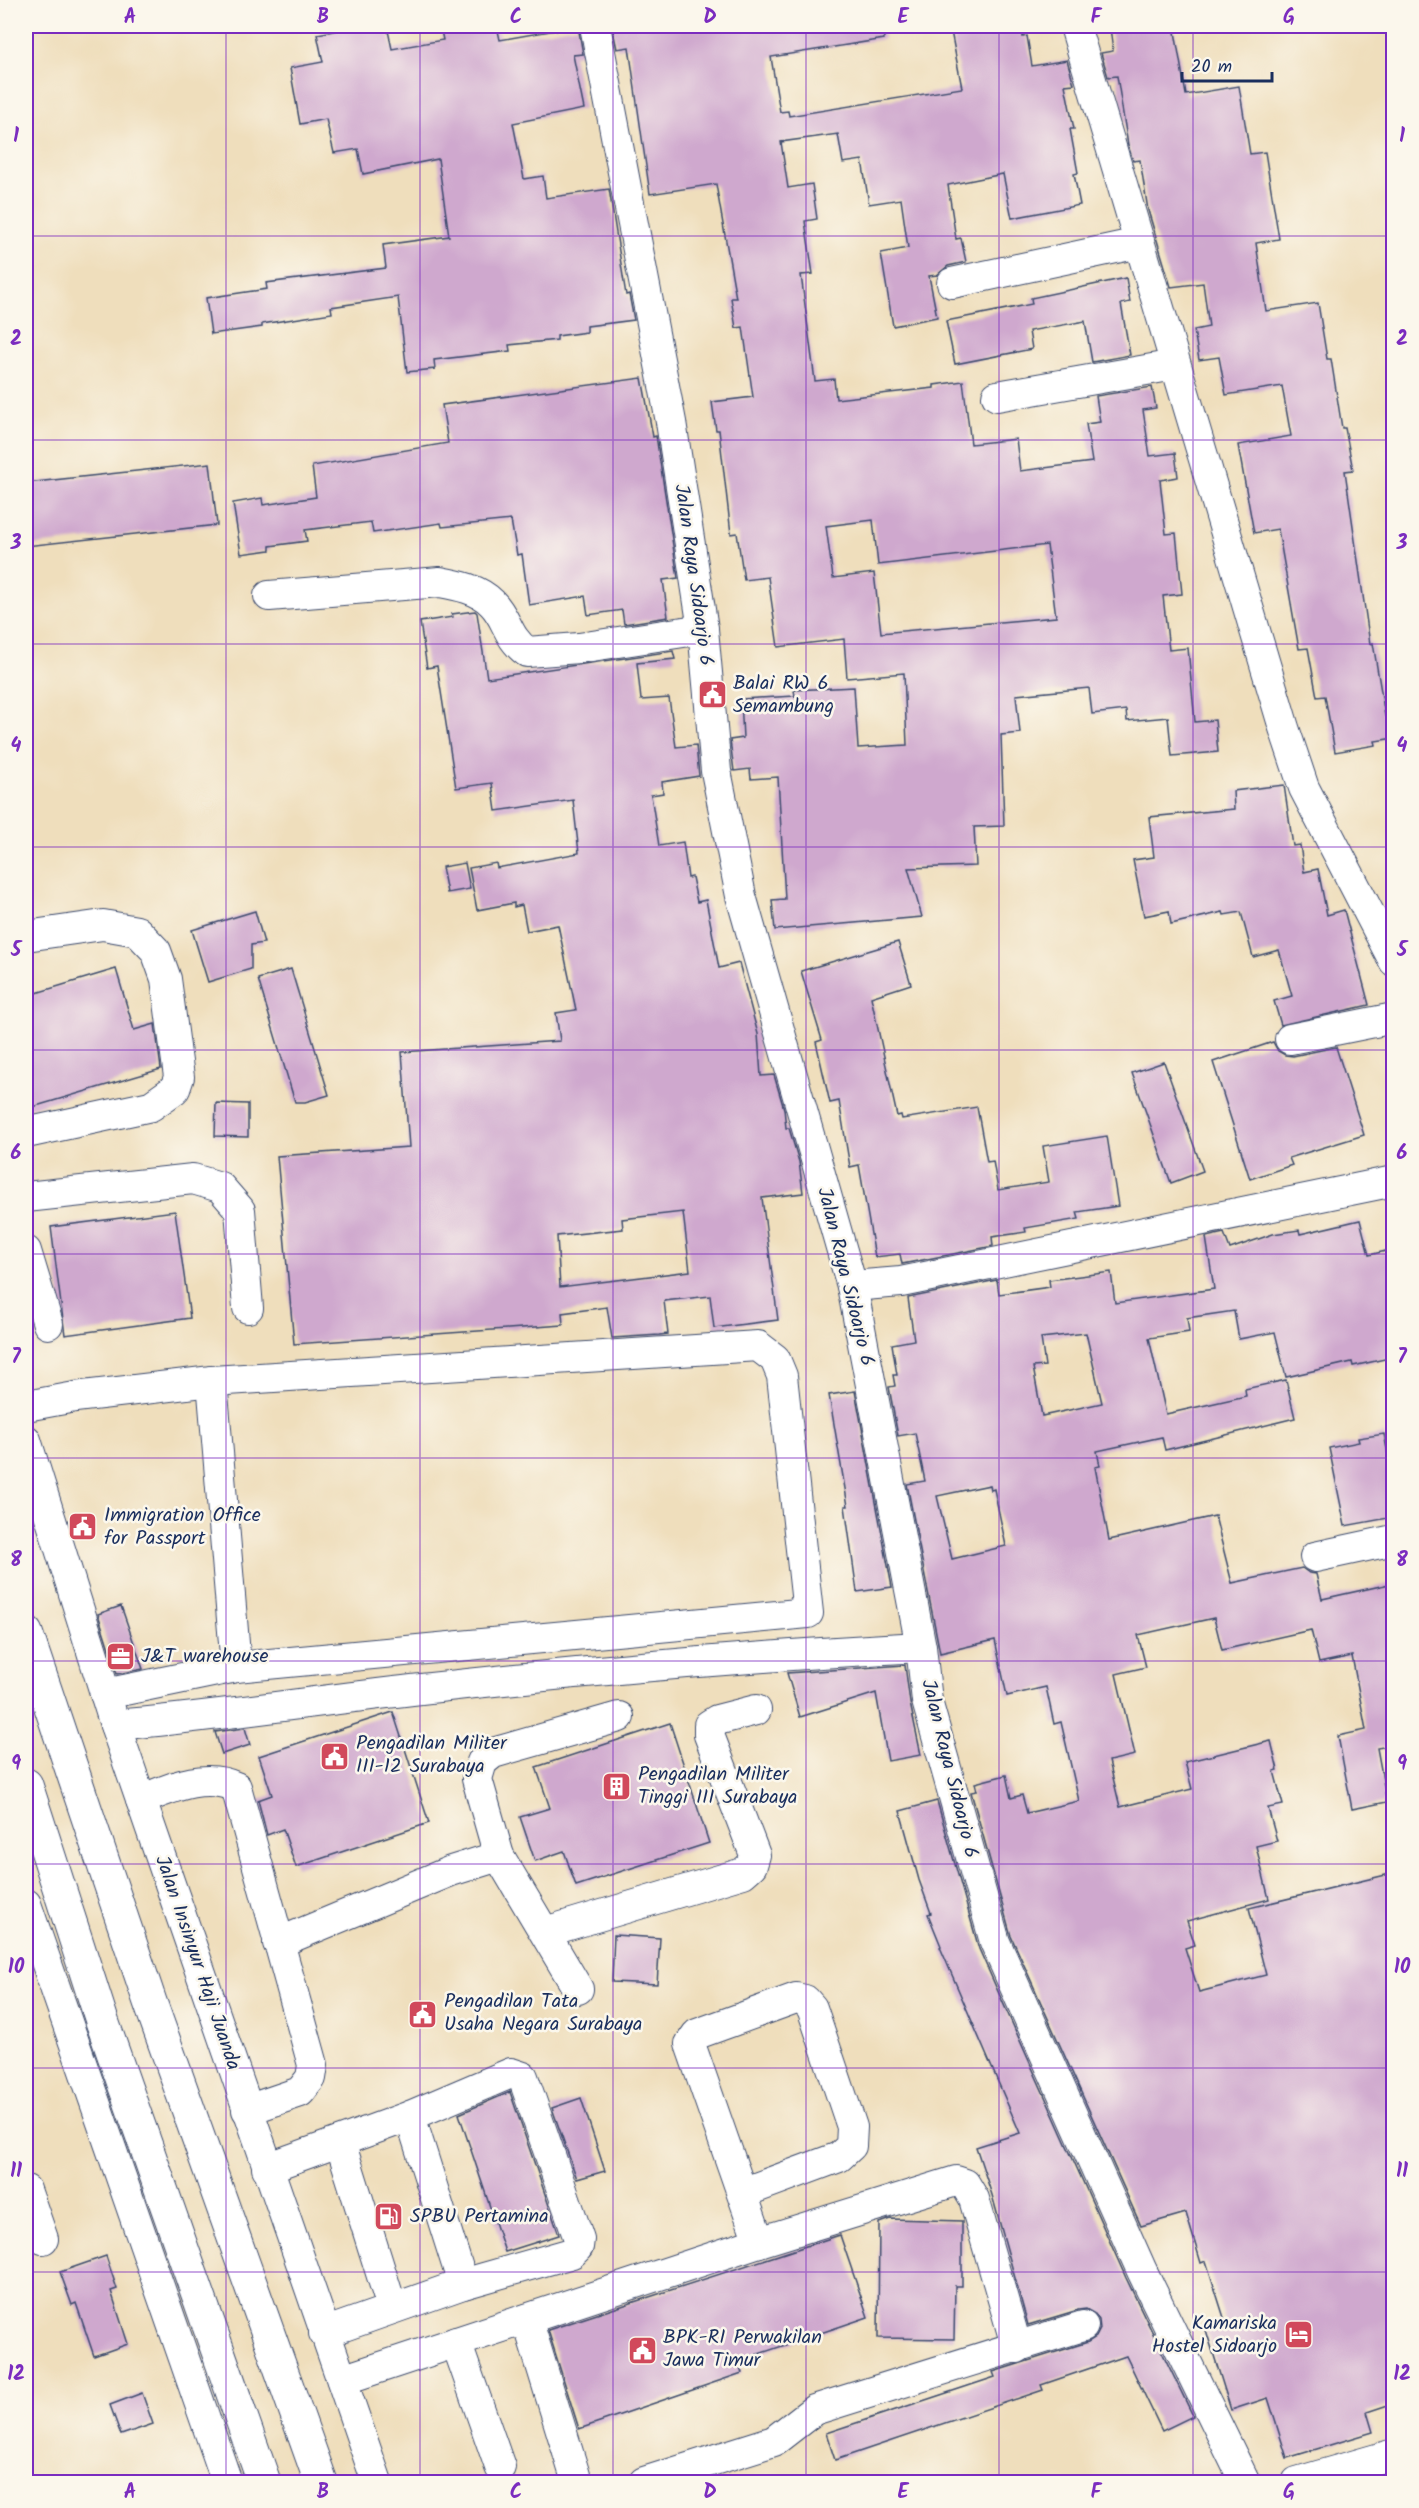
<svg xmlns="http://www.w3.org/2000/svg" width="1419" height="2508" viewBox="0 0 1419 2508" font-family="Kalam,sans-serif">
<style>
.building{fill:#cfa8ce;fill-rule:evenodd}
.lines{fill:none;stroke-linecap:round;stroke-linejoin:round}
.minor-casing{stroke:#3b496c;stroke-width:32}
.highway-casing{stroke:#3b496c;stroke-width:35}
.minor{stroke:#fff;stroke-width:30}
.highway{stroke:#fff;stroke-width:33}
.grid{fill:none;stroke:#7b2cbf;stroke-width:1.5;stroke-opacity:0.55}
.labels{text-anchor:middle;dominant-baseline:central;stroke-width:5;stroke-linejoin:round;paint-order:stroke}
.street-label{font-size:20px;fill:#1b2f5e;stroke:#fbf7ec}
.poi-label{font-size:20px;fill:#1b2f5e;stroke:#fbf7ec;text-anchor:start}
.neatline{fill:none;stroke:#7b2cbf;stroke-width:2}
.grid-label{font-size:20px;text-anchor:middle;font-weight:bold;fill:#7b2cbf}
</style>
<rect width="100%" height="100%" fill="#fbf7ec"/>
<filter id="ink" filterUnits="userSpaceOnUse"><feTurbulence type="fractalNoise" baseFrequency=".0167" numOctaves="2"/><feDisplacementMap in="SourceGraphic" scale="12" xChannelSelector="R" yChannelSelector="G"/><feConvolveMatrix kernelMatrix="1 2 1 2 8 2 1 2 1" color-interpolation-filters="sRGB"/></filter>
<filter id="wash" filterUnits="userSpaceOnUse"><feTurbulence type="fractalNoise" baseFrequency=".008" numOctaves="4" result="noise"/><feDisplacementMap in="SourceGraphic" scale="24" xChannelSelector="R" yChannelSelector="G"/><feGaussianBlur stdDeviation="1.35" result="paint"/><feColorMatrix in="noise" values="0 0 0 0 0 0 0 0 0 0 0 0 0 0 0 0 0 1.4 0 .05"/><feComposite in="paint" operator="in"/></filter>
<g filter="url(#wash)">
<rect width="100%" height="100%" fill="#efdebc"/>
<g id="blocks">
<g class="building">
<polygon points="361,26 387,26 392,49 443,40 440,26 497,26 500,40 578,26 583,54 573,55 584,109 513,123 524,179 543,176 546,198 609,189 626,295 629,294 634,320 587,326 587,332 557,336 557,340 509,345 510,351 434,360 435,369 407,372 398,297 331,307 332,313 262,324 262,327 211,334 206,298 267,289 266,283 386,268 383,245 449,236 438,159 363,174 358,149 334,153 326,119 300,124 290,68 323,62 317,34"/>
<path d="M612 26H789L790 30 818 26H883L884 39 771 57 780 112 788 111 789 116 962 88 950 26H1022L1023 37 1027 36 1032 66 1067 60 1074 84 1065 85 1074 129H1070L1078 173 1074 174 1080 205 1012 218 1003 174 948 185 956 239 961 238 966 262 948 266 937 275 929 276 937 317 893 326 881 253 908 248 901 199 869 204 862 160 843 163 838 134 781 142 788 188 812 184 817 219 805 221 813 274 801 275 815 381 834 379 836 399 934 388V385L963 381 971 444 1016 439 1020 471 1092 462 1086 424 1100 422 1096 396 1152 387 1156 408 1143 410 1150 456 1175 453 1178 477 1160 480 1166 534 1176 533 1182 594 1163 596 1169 650 1188 648 1195 722 1215 720 1218 752 1172 756 1168 717 1127 721 1126 710 1092 714 1089 688 1016 695 1020 733 1001 735 1004 826 974 827 976 866 908 868 922 917 775 930 772 900 785 899 778 777 751 779 750 769 734 771 730 740 743 738 741 699 795 696 794 690 854 687 858 748 907 745 904 673 847 678 844 639 778 647 768 577 744 580 737 533 731 534 719 430H716L712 402 753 397 743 327 736 328 731 298H736L716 184 650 194 629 47 617 49ZM873 520 878 565 1047 545 1056 617 881 633 874 573 833 578 826 526Z"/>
<polygon points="1124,26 1174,26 1186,95 1239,86 1250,154 1265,152 1279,239 1256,243 1266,311 1318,303 1327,359 1331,359 1342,428 1345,428 1353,470 1345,471 1370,644 1373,643 1385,716 1394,715 1394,738 1375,741 1376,745 1335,752 1325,696 1317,697 1308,648 1299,649 1278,529 1254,533 1238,445 1291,436 1282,386 1226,395 1219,357 1199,360 1194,330 1209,327 1203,283 1171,287 1148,210 1140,160 1133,161 1128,145 1117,76 1108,77 1101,53 1113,51 1110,28"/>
<polygon points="1126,278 1130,302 1121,304 1130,355 1092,362 1085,321 1029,331 1032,349 955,364 946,321 1032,304 1031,298"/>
<polygon points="642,378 653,437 656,436 678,578 663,580 668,617 624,624 622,610 588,615 585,596 529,605 522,554 517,555 511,520 442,527 441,523 373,533 371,522 305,530 307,541 270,546 270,550 241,554 233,503 262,498 263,505 316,497 312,466 448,443 442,405"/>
<polygon points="210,463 217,525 26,546 26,483"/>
<path d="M475 611 477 613 487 678 673 651 675 659 637 663 641 700 669 698 676 747 696 745 699 776 662 782 663 793 651 795 659 846 683 842 688 878 692 877 697 902 706 900 719 968 739 963 758 1034 761 1076 774 1075 784 1109 786 1128H789L799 1162 803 1193 762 1198 778 1320 714 1328 710 1296 664 1301 668 1334 659 1335 612 1338 607 1307 562 1313 563 1325 294 1344 277 1156 409 1147 402 1052 560 1041 556 1013 576 1010 558 925 527 931 522 905 514 907V903L477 910 469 868 496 863 497 868 579 853 573 800 496 811 492 783 456 788 437 666 427 668 420 622 453 617 452 614ZM683 1212 690 1271 560 1287 557 1236 623 1229 622 1219Z"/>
<polygon points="1284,785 1293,846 1300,845 1304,872 1318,869 1327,915 1344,910 1369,1005 1281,1025 1274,1001 1292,996 1279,950 1253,957 1241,912 1224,915 1223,912 1171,924 1169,911 1144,916 1133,860 1154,857 1149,817 1234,809 1233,791"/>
<polygon points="465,863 470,889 447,893 442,867"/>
<polygon points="255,911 264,943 251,945 251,969 208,982 192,930"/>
<polygon points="898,942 911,984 871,997 897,1116 901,1115 902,1119 977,1107 987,1162 993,1161 998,1190 1049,1182 1043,1146 1107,1136 1118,1206 1077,1212 1079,1219 1025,1228 1026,1232 992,1237 993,1246 902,1264 900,1254 875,1257 859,1165 850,1167 839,1101 830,1103 816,1042 822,1040 801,971"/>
<polygon points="116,969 134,1030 155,1024 161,1069 26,1109 26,996"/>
<polygon points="291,969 329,1095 305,1102 295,1102 258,979"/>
<polygon points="1273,1042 1278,1051 1285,1055 1293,1056 1336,1047 1364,1135 1289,1158 1292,1165 1250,1179 1213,1062"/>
<polygon points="1164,1062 1203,1171 1171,1183 1132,1073"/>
<polygon points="216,1103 248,1104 248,1137 215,1136"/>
<polygon points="175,1211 190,1318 65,1335 51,1227"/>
<path d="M1360 1220 1369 1255 1394 1249V1357L1353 1366 1352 1362 1286 1377 1275 1332 1239 1339 1234 1311 1187 1318 1189 1332 1149 1338 1166 1414 1246 1396 1245 1389 1286 1380 1295 1418 1165 1450 1162 1437 1097 1451 1100 1466 1095 1467 1109 1540 1215 1516 1232 1583 1302 1568 1309 1573 1316 1574 1322 1599 1394 1583V1745L1377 1748 1387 1802 1352 1809 1338 1736 1366 1730 1352 1656 1319 1663 1311 1630 1222 1650 1214 1618 1138 1635 1146 1667 1116 1674 1135 1755 1109 1761 1120 1807 1192 1789 1185 1762 1271 1741 1278 1770 1274 1771 1283 1805 1268 1808 1277 1841 1256 1846 1269 1899 1187 1921 1195 1945 1185 1948 1199 1992 1266 1975 1249 1908 1394 1873V2093L1387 2095 1394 2121V2403L1367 2412 1373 2432 1287 2458 1268 2398 1231 2410 1206 2330 1226 2324 1206 2261 1201 2263 1186 2213 1141 2226 1011 1936 971 1792 977 1791 975 1783 1006 1775 1011 1798 1022 1795 1027 1813 1079 1801 1061 1722 1054 1724 1046 1687 1007 1696 995 1640 940 1653 907 1484 925 1481 915 1433 898 1436 889 1387 895 1386 893 1375H897L892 1344 914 1340 908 1298 997 1280 999 1294 1050 1287 1049 1280 1111 1272 1115 1303 1214 1289 1206 1237 1224 1233 1230 1249 1273 1234 1299 1230 1300 1234ZM1086 1333 1102 1403 1042 1416 1033 1367 1045 1366 1041 1338ZM990 1485 991 1490 994 1489 1006 1546 952 1559 937 1496Z"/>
<polygon points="855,1391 892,1587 857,1592 845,1506 848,1506 829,1395"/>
<polygon points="1384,1434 1394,1485 1394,1517 1345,1526 1329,1448 1359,1442 1358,1438"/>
<polygon points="121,1606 143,1669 117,1674 98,1614"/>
<polygon points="905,1665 910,1703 921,1755 888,1761 876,1693 800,1717 787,1673"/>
<polygon points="393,1712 429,1823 296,1867 283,1829 267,1835 258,1800 272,1795 259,1756"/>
<polygon points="670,1723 709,1843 576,1886 564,1851 535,1861 520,1817 550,1808 536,1767"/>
<polygon points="245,1728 250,1745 222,1754 215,1732"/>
<polygon points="937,1801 979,1949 1126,2278 1193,2416 1162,2431 1126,2356 1041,2385 1043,2390 835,2460 826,2433 995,2377 993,2372 1088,2342 1096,2337 1100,2329 1099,2320 1095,2314 1086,2309 1078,2310 1028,2325 992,2195 976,2147 1020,2133 940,1947 941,1946 928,1914 931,1913 919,1880 900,1811"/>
<polygon points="614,1935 660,1938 657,1984 612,1982"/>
<polygon points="510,2092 559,2235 505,2252 459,2114"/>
<polygon points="581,2098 605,2171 577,2179 552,2108"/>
<polygon points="890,2219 962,2221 962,2286 955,2286 954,2339 878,2338 879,2223"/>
<polygon points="840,2235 868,2317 738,2361 742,2373 579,2429 548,2330"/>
<polygon points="106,2256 117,2289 111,2291 128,2344 94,2356 76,2303 72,2305 60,2272"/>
<polygon points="142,2393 153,2424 121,2435 110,2405"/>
</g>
</g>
</g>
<g filter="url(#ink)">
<use href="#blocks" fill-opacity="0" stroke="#3b496c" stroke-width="1.5"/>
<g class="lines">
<defs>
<g id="minor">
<polyline points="595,26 671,422 703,629 716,771 741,896 852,1286 921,1647 927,1701 995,1942 1142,2271 1245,2482"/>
<polyline points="1075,26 1284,728 1304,788 1394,961"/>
<polyline points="952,283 1139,243"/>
<polyline points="997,396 1175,365"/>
<path d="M269 596 440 582C457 585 479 589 492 603 508 619 506 636 527 652L579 648 703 629"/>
<polyline points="26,936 103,925 137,931 156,951 166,979 179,1077 175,1089 151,1106 26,1133"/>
<polyline points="1290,1039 1394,1018"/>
<polyline points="26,1197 193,1179 220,1187 240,1210 248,1308"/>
<polyline points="26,1251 48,1324"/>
<polyline points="852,1286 901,1282 1394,1181"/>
<polyline points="212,1381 236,1667"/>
<polyline points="26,1406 75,1397 212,1381 758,1346 775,1359 782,1376 808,1613 236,1667 105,1694"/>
<polyline points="26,1440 115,1725 377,2482"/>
<polyline points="1315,1557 1394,1540"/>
<path d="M115 1725C214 1717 313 1701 412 1690 582 1671 751 1656 921 1647"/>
<path d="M141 1800C171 1788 204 1772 236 1787L313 2065 311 2078 300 2092 247 2110"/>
<polyline points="26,1904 227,2482"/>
<polyline points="545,1932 743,1873 752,1865 755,1855 709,1735 709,1725 717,1720 756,1710"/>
<polyline points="278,1943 451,1871 499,1856"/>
<polyline points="578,1989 499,1856 477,1779 482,1762 493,1753 619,1717"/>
<polyline points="410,2116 463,2284"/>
<polyline points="340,2142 392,2308"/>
<polyline points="267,2168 410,2116 511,2073 523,2077 579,2239 578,2247 572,2253 463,2284 324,2333"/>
<polyline points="26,2190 43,2239"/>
<polyline points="742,2193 839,2157 851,2146 852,2127 812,2008 805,2000 796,1998 697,2034 690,2044 759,2242"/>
<polyline points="527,2319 577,2482"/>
<polyline points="456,2342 500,2467"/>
<polyline points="342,2380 759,2242 956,2181 965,2184 974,2199 1017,2348"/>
<polyline points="644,2482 774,2441 814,2410 1083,2326"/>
<polyline points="1297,2482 1394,2454"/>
</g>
<g id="highway">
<polyline points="26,1633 150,2002 321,2482"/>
<polyline points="26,1785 102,2021 264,2482"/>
</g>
</defs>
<use href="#minor" class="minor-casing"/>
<use href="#highway" class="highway-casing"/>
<use href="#minor" class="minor"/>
<use href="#highway" class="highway"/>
</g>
</g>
<path class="grid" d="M226 26V2482M420 26V2482M613 26V2482M806 26V2482M999 26V2482M1193 26V2482M26 236H1394M26 440H1394M26 644H1394M26 847H1394M26 1050H1394M26 1254H1394M26 1458H1394M26 1661H1394M26 1864H1394M26 2068H1394M26 2272H1394"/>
<defs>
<symbol id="civic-square" viewBox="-11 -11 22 22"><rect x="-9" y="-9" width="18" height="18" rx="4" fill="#d1495b" stroke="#fbf7ec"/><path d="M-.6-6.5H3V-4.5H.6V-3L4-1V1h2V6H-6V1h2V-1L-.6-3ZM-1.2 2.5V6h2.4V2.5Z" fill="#fff"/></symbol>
<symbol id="office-square" viewBox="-11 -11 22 22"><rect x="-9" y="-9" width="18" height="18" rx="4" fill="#d1495b" stroke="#fbf7ec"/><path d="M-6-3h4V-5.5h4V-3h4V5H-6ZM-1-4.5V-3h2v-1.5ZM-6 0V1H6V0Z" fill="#fff"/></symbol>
<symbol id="building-square" viewBox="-11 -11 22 22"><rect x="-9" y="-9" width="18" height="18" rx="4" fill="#d1495b" stroke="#fbf7ec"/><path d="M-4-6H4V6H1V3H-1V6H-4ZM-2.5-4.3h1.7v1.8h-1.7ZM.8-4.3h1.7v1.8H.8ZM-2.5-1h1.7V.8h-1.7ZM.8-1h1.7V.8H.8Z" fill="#fff"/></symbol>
<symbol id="fuel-square" viewBox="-11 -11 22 22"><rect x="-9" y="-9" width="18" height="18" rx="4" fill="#d1495b" stroke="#fbf7ec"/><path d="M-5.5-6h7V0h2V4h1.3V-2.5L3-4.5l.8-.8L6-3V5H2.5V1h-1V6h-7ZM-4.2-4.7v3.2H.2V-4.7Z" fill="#fff"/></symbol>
<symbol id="hotel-square" viewBox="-11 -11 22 22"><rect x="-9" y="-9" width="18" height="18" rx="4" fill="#d1495b" stroke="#fbf7ec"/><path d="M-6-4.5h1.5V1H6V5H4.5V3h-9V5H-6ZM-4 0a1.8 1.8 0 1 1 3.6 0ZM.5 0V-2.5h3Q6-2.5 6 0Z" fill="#fff"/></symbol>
</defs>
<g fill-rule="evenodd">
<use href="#civic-square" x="696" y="678" width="33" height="33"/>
<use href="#civic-square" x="66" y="1510" width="33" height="33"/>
<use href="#office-square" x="104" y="1640" width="33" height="33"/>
<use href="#civic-square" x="318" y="1740" width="33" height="33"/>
<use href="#building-square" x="600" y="1770" width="33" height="33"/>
<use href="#civic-square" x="406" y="1998" width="33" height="33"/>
<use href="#fuel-square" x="372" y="2200" width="33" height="33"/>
<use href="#hotel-square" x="1282" y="2318" width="33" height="33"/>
<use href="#civic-square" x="626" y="2334" width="33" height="33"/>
</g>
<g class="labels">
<g class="street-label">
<text transform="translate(693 575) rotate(82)">Jalan Raya Sidoarjo 6</text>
<text transform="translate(845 1277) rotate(76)">Jalan Raya Sidoarjo 6</text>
<text transform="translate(949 1769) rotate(76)">Jalan Raya Sidoarjo 6</text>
<text transform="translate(197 1963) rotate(71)">Jalan Insinyur Haji Juanda</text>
</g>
<g class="poi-label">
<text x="733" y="684">Balai RW 6<tspan x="733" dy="23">Semambung</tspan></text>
<text x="104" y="1516">Immigration Office<tspan x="104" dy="23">for Passport</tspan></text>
<text x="141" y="1657">J&amp;T warehouse</text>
<text x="356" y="1744">Pengadilan Militer<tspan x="356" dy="23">III-12 Surabaya</tspan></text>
<text x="638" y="1775">Pengadilan Militer<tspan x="638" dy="23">Tinggi III Surabaya</tspan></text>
<text x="444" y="2002">Pengadilan Tata<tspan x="444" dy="23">Usaha Negara Surabaya</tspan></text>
<text x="410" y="2217">SPBU Pertamina</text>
<text x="1277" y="2324" text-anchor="end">Kamariska<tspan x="1277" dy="23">Hostel Sidoarjo</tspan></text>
<text x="663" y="2338">BPK-RI Perwakilan<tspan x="663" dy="23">Jawa Timur</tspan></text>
</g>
</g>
<rect width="1419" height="2508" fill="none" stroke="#fbf7ec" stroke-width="66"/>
<path d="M1182 72v9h90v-9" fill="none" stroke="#1b2f5e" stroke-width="3"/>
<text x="1191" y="72" font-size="18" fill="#1b2f5e" stroke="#fbf7ec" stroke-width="4.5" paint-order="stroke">20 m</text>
<rect x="33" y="33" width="1353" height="2442" class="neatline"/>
<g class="grid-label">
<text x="130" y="23">A</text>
<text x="323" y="23">B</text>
<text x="516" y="23">C</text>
<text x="710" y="23">D</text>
<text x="903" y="23">E</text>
<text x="1096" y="23">F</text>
<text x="1289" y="23">G</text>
<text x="16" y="142">1</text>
<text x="1402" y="142">1</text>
<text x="16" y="345">2</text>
<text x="1402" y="345">2</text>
<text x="16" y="549">3</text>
<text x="1402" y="549">3</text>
<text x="16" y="752">4</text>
<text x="1402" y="752">4</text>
<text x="16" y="956">5</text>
<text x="1402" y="956">5</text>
<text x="16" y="1159">6</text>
<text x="1402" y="1159">6</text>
<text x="16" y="1363">7</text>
<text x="1402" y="1363">7</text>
<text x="16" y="1566">8</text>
<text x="1402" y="1566">8</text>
<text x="16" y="1770">9</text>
<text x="1402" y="1770">9</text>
<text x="16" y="1973">10</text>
<text x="1402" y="1973">10</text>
<text x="16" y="2177">11</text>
<text x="1402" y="2177">11</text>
<text x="16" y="2380">12</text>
<text x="1402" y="2380">12</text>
<text x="130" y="2498">A</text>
<text x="323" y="2498">B</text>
<text x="516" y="2498">C</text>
<text x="710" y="2498">D</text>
<text x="903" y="2498">E</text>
<text x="1096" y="2498">F</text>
<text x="1289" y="2498">G</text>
</g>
</svg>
